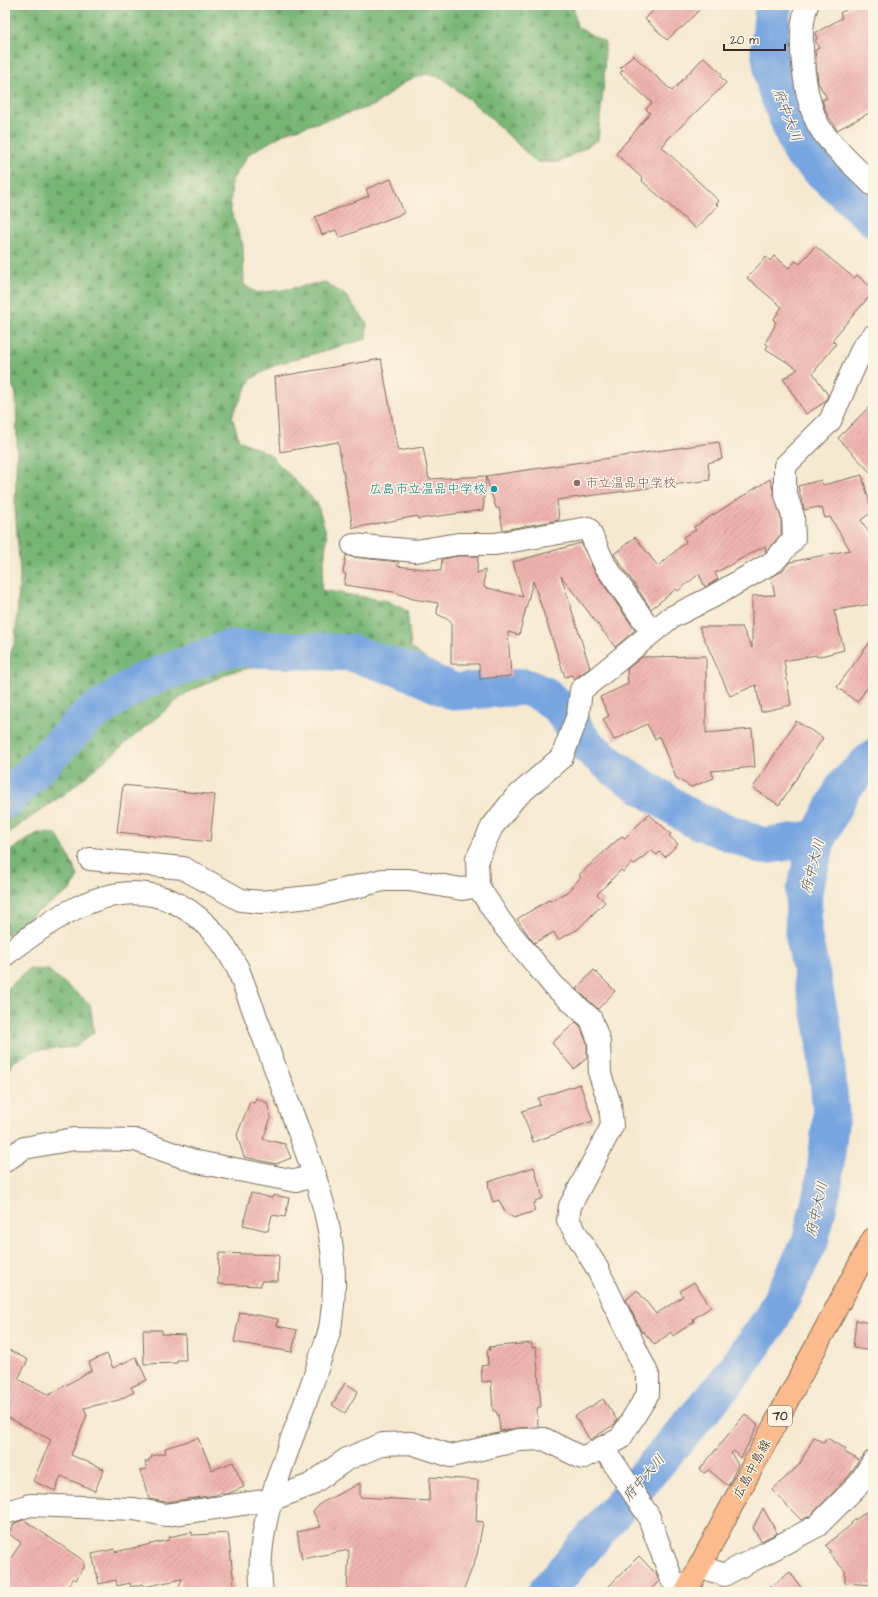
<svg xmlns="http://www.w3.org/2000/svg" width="878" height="1597" viewBox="0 0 878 1597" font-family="'Architects Daughter','Klee One',sans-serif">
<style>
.forest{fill:url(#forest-firs);stroke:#5a704a}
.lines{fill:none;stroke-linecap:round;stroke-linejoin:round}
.river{stroke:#77a5e0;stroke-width:37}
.building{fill:url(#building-hatch)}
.minor-casing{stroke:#7c6d5c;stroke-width:24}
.major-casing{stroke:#7c6d5c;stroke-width:24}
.minor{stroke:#fff;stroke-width:22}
.major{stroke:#fbbb8c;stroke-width:22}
.education-dot{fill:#8d6e63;stroke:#fcf5e5;stroke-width:1.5}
.culture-dot{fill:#0f9aa8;stroke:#fcf5e5;stroke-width:1.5}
.labels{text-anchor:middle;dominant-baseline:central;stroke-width:3;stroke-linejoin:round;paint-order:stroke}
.shield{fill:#fcf5e5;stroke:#75675a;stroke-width:1}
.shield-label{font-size:12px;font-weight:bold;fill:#3b2a1e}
.education-label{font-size:13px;fill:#785e54;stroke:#fcf5e5;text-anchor:start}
.culture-label{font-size:13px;fill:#0d838f;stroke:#fcf5e5;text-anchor:end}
.street-label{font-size:13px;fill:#3b2a1e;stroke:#fcf5e5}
.water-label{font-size:14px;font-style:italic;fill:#505562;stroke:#fcf5e5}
</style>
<defs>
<pattern id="forest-firs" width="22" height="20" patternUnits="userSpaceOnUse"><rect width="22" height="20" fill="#78b676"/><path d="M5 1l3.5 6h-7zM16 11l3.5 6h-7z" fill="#649460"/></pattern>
<pattern id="building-hatch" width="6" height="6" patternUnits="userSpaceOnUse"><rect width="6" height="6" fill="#efb2af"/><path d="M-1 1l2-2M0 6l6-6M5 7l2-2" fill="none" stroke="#ce9996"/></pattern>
</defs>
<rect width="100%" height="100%" fill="#fcf5e5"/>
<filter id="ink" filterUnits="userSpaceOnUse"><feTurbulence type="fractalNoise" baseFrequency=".025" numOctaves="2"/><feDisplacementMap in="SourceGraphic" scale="8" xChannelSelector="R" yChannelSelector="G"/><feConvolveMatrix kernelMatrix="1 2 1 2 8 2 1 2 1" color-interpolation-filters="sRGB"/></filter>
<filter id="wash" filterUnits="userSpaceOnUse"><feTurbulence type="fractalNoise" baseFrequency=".012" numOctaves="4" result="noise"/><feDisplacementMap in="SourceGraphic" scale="16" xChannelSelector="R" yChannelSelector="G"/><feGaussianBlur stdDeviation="0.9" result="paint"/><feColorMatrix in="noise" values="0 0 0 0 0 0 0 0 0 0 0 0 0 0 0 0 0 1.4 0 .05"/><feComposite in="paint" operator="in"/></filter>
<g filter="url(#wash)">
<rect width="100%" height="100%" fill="#f5e9d0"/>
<g class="forest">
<polygon points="5,5 573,5 577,27 605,42 604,81 598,140 560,162 536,162 484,112 442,78 426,74 406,81 375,105 287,132 249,154 232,180 230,209 243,245 244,285 257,293 283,290 325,282 345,295 367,323 366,339 278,364 251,379 232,416 239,440 269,454 317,503 327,536 321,590 388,601 407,611 411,648 432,664 428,678 391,677 350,660 274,663 231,672 186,693 66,793 5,835 5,667 15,642 20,575 15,506 17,443 16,393 5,372"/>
<polygon points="38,833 56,834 66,851 78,876 71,890 35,913 5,936 5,854"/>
<polygon points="29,969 48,970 90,1004 94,1032 75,1047 35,1050 13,1062 5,1078 5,991"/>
</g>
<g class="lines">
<g class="river">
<polyline points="773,5 769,49 775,87 800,151 873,218"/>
<polyline points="5,801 88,716 140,682 230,648 351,653 405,670 454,692 525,687 545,695 562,710 584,743 617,770 693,819 763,846 818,838"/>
<polyline points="546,1592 728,1380 770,1321 810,1242 824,1183 831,1114 824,1034 803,933 804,891 818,838 844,786 873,758"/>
</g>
</g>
<g id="blocks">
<g class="building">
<polygon points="659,5 704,5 682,28 681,27 667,40 645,19"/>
<polygon points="855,5 873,5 873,111 837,130 826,112 822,100 827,98 818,83 815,50 819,48 815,40 817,39 815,33 842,18 840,13"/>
<polygon points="633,55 672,91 704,57 722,74 720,76 726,83 668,139 662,147 719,201 716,204 718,205 696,229 642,181 643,179 616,154 650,113 646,109 652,103 620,73 623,70 620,68"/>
<polygon points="391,179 404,213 339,238 336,230 322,235 315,217 369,196 366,189"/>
<polygon points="815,246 854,278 857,275 873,289 873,292 832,340 836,344 813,373 828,395 825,402 806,414 783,379 798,369 766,349 768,345 765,343 775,326 774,325 776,322 773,320 782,307 747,278 766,257 770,261 774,256 789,268 795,261 800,264"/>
<polygon points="381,359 398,451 423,447 429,479 486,476 483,510 418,519 418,516 353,528 338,442 280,452 275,377"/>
<polygon points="873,403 873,475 838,438"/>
<polygon points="719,442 722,459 708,463 710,480 557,500 559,520 503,530 499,508 496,508 486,476"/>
<polygon points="862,475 872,512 861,520 873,539 873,604 834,610 844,650 817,657 816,655 784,661 791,705 761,712 756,685 730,696 699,627 742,627 752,648 752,596 775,595 771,578 782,571 790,562 850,550 830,517 825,518 822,508 819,509 819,507 804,510 798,486 821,480 823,485"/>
<polygon points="770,479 781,518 781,534 766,552 765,546 715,573 718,579 705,587 699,574 678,591 676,589 651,609 614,554 635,537 658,566 686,542 683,537 696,530 694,527"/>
<polygon points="581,543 595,572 635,630 615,647 561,576 590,668 574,679 572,675 565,677 533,581 519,635 508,632 511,676 480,679 479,664 451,664 451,621 437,614 438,603 413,599 394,592 344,585 346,574 343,573 346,555 352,557 399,562 397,566 441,571 442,559 459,556 478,556 477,573 485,570 484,587 523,597 513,562"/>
<polygon points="873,638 873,680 857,702 837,687"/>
<polygon points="706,656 706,733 752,729 755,767 711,771 714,778 691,787 676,778 659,736 655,739 647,724 614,740 603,719 609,716 600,697 628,684 627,669 642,657"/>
<polygon points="796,721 823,738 779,805 753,788"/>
<polygon points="123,785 215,795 210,842 117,832"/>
<polygon points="649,814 671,834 669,836 678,844 665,857 660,852 657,855 651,850 634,865 632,863 623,872 621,870 597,894 605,902 578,929 558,940 554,932 534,943 517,919 549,900 550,901 567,892 581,877 579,875 594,861 622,836 625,838"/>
<polygon points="594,970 615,991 598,1009 576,989"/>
<polygon points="576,1022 580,1026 587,1043 587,1058 574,1069 552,1043"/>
<polygon points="580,1084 593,1121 533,1142 522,1111 540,1105 538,1098"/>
<polygon points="256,1098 267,1103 271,1118 263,1139 285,1144 291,1158 276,1164 244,1157 237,1135 250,1102 254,1103"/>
<polygon points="534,1167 543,1198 535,1201 536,1203 533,1204 535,1211 514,1218 506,1213 499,1200 493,1202 488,1186 489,1185 488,1182"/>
<polygon points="251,1193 272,1198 273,1195 289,1198 285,1217 272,1215 268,1231 243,1225"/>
<polygon points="219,1253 279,1255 278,1281 261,1281 261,1286 218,1284"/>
<polygon points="694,1282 711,1307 693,1319 694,1322 673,1336 671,1332 655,1345 643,1331 642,1333 626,1300 637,1290 656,1314 683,1296 680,1291"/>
<polygon points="240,1312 278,1319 277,1326 297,1330 292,1352 234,1342"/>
<polygon points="856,1320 873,1324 873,1351 853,1348"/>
<polygon points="143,1330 162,1330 162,1334 185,1335 186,1360 177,1360 177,1363 144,1364"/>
<polygon points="532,1343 532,1348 536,1347 541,1407 538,1407 537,1411 538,1427 518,1428 500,1431 498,1414 497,1414 496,1411 493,1411 491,1381 482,1382 481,1366 488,1365 487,1350 490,1350 489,1347"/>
<polygon points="5,1348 28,1360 18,1379 49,1395 92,1370 89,1362 107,1354 113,1368 136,1357 147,1380 131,1387 134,1392 119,1400 84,1408 87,1415 71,1455 104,1469 95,1491 61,1476 55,1491 33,1481 51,1440 5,1416"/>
<polygon points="345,1383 358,1391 345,1413 332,1405"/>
<polygon points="603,1399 617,1420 615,1424 590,1440 575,1416"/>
<polygon points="745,1414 758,1425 741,1458 734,1451 731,1453 738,1465 728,1486 709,1470 704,1473 700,1469"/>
<polygon points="814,1437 824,1443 827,1438 846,1449 844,1452 859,1460 849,1476 810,1516 801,1520 772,1490 799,1465"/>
<polygon points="198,1438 212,1470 233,1462 244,1487 227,1494 223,1494 222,1492 216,1495 166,1502 149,1499 140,1470 147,1469 145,1462 149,1461 149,1459 152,1458 151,1456 166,1453 165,1448"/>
<polygon points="430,1477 478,1480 476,1521 483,1522 477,1555 463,1592 347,1592 349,1550 302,1559 297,1532 321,1527 313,1512 321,1503 360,1483 360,1497 429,1501"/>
<polygon points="873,1507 873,1585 845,1583 845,1571 829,1553 831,1552 826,1545 852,1524 851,1523"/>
<polygon points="763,1508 777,1533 761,1541 753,1528"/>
<polygon points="24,1520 84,1561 84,1567 76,1580 73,1578 64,1592 5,1592 5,1567 21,1543 8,1533 15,1523"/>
<polygon points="192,1532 192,1535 196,1535 228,1533 235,1592 177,1592 182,1579 144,1587 143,1584 131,1587 130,1583 117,1586 116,1580 99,1584 92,1554 115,1549 115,1552 169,1540 169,1537"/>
<polygon points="639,1556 656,1574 659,1581 648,1592 603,1592"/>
<polygon points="790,1572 804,1592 764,1592"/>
</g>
</g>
</g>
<g filter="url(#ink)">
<use href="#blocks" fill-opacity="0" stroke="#7c6d5c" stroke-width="1"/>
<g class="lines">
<defs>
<g id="minor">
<path d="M807 5C796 35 804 101 820 128 831 146 858 170 873 185"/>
<polyline points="353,545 416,551 458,544 495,544 588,528 605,565 652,632"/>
<polyline points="90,859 183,868 241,900 261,902 319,896 383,880 409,880 462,889 478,886"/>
<path d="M5 955C28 938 51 920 76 908 133 880 181 892 220 940 227 948 232 959 238 969 256 1017 274 1065 292 1113 318 1184 343 1244 331 1322 330 1333 325 1345 321 1356 300 1429 251 1516 262 1592"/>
<polyline points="5,1161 24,1148 74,1139 135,1140 197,1162 296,1181 315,1175"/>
<polyline points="603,1447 648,1515 672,1580 687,1591"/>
<polyline points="5,1513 30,1505 134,1509 166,1515 271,1500 310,1485 347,1459 383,1444 411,1443 451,1456 519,1440 544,1439 582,1458 620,1439 648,1394 648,1375 597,1268 568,1220 570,1206 612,1126 610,1104 600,1075 599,1041 591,1019 554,986 501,922 478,886 477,859 492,827 514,799 562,757 578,715 581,690 598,677 670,618 712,597 773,562 794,539 793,516 785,492 785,466 830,421 863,347 873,336"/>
<polyline points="700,1566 724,1575 817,1526 859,1484 873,1462"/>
</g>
<polyline id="major" points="686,1592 873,1239"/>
</defs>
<use href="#minor" class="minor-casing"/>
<use href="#major" class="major-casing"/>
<use href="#minor" class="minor"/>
<use href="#major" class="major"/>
</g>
</g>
<circle class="education-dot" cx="577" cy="483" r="4"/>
<circle class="culture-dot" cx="494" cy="489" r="4"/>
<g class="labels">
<rect class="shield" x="768" y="1406" width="24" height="20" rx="3"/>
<g class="shield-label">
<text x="780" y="1416">70</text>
</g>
<g class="education-label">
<text x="585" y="483">市立温品中学校</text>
</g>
<g class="culture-label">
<text x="486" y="489">広島市立温品中学校</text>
</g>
<g class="street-label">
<text transform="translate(752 1469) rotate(-62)">広島中島線</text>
</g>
<g class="water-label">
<text transform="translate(787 115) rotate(69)">府中大川</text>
<text transform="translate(813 866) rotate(-75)">府中大川</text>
<text transform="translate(817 1209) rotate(-77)">府中大川</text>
<text transform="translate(644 1478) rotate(-49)">府中大川</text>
</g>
</g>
<rect width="878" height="1597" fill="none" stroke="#fcf5e5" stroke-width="20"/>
<path d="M724 44v6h61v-6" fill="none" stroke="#3b2a1e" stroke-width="2"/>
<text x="730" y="44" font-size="12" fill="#3b2a1e" stroke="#fcf5e5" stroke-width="3" paint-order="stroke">20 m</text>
</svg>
